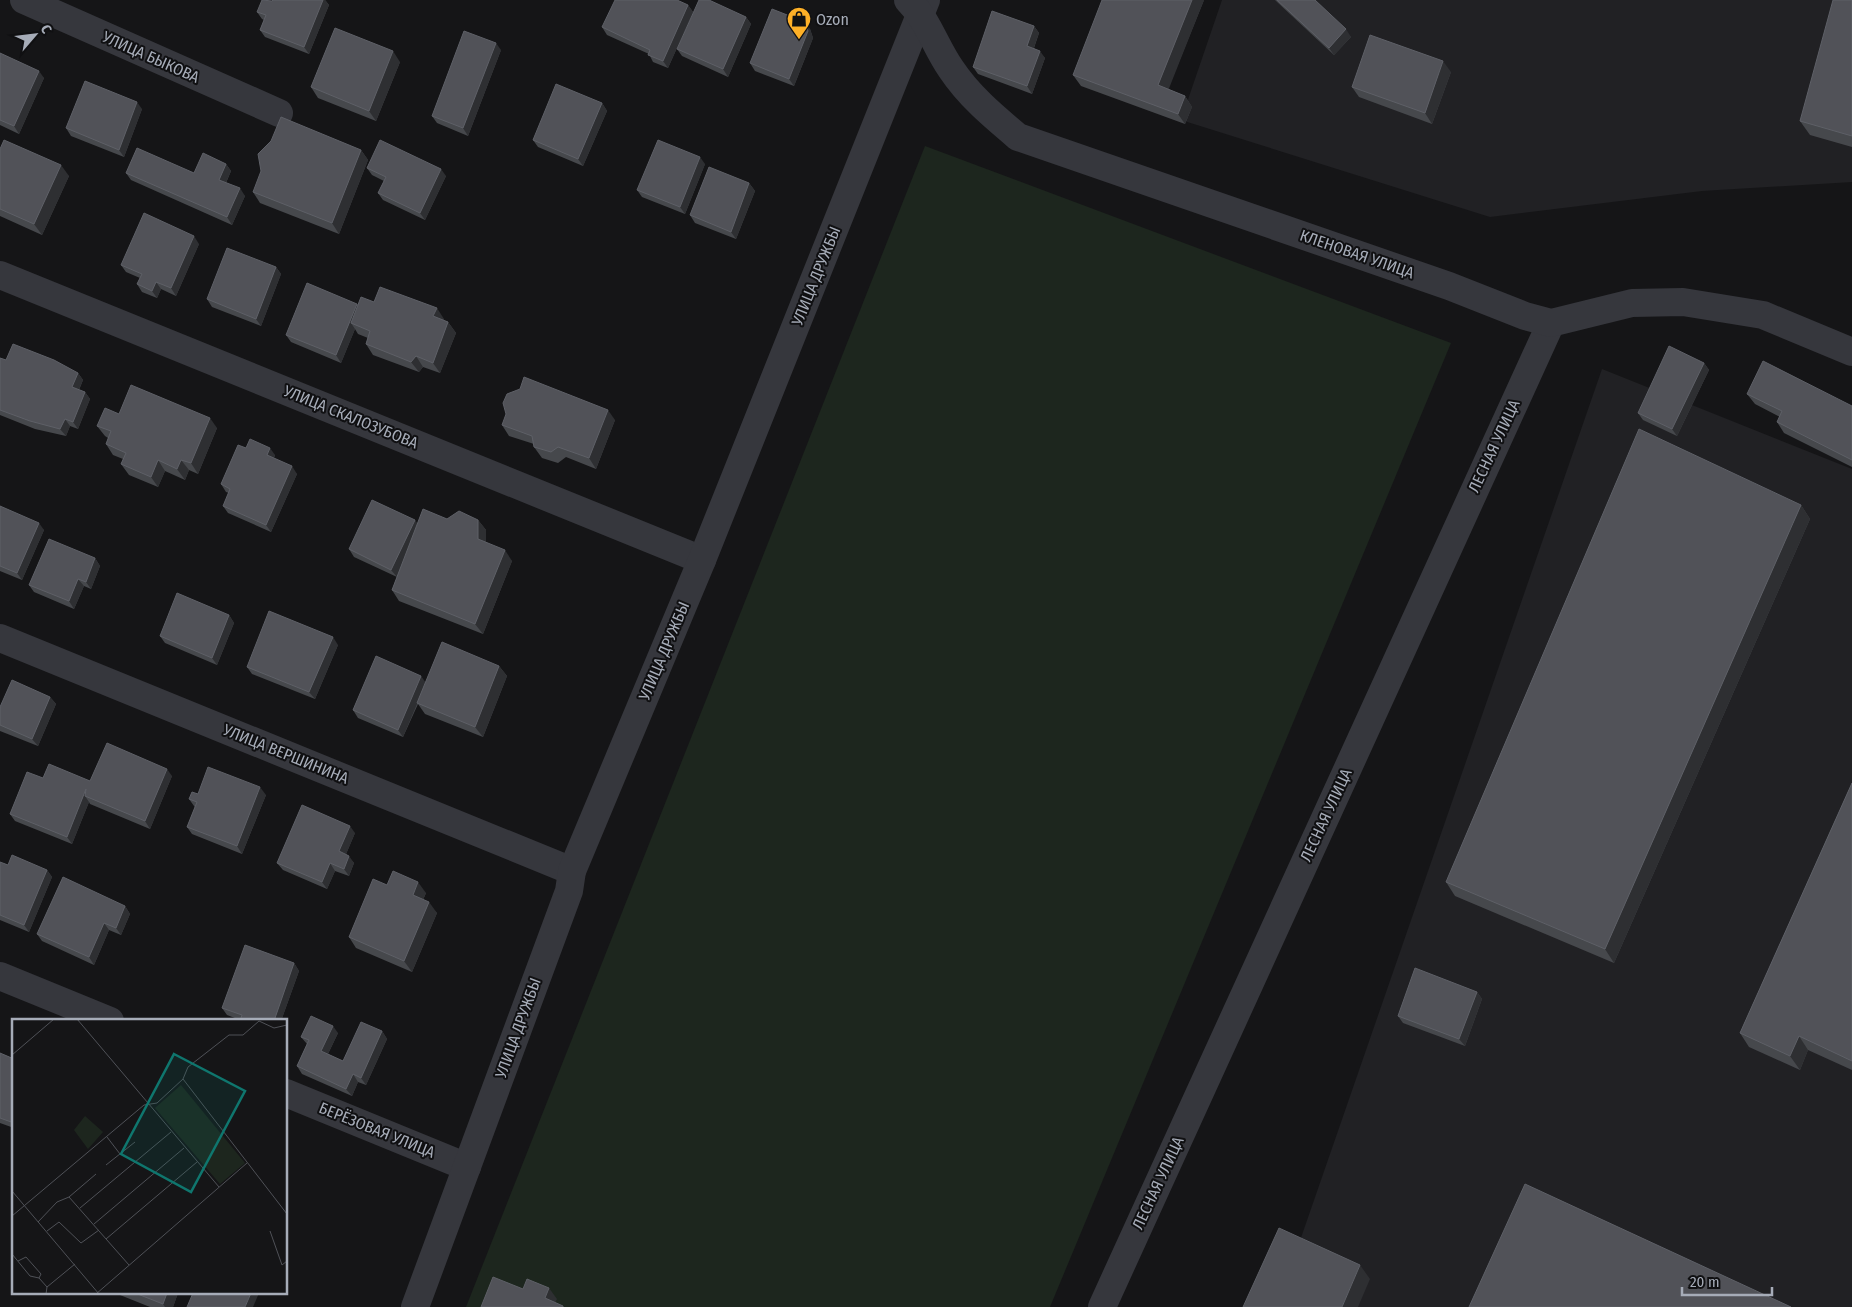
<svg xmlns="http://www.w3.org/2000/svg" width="1852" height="1307" viewBox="0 0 1852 1307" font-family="'Fira Sans Condensed',sans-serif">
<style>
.built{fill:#212124}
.green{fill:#1d261e}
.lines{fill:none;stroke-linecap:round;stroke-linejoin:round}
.minor{stroke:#36373d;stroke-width:28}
.tertiary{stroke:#36373d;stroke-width:28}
.wall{fill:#46484c}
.shaded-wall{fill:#2e2f32}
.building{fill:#515258;stroke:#5e6067}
.labels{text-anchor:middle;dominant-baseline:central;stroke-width:4;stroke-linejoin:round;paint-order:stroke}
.poi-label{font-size:16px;fill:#a6acb8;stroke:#101012;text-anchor:start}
.street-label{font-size:16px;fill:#a6acb8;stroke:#101012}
.inset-road{fill:none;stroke:#4f5157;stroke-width:1}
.view{fill:#0f766e;fill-opacity:0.15;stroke:#0f766e;stroke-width:2.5}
.inset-edge{fill:none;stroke:#a6acb8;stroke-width:2.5}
</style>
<rect width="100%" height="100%" fill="#151517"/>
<g class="built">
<polygon points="1222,0 1852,0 1852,182 1702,191 1490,217 1181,120"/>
<polygon points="1602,369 1852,469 1852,1307 1277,1307"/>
</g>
<polygon class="green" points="925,146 1451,343 1050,1307 466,1307"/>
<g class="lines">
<g class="minor">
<polyline points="24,0 279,113"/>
<polyline points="0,275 702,560"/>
<polyline points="0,638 572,871"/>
<polyline points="0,976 110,1021"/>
<polyline points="286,1093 467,1167"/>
<polyline points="415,1307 569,891 572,871 702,560 926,0"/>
<polyline points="1102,1307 1551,323"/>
</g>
<path class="tertiary" d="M908 0C928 20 935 46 951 69 969 96 993 116 1018 137L1449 286 1525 316 1551 323 1632 303 1683 302 1763 315 1852 352"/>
</g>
<g class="wall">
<polygon points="273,0 325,0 329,5 309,54 265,37 260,30 264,20 262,19 257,12"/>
<polygon points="1204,0 1168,89 1185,96 1192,107 1185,124 1081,86 1073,75"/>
<polygon points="1275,0 1315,0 1351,37 1334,55"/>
<polygon points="1852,0 1852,147 1810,135 1800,121"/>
<polygon points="688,5 693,12 668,68 653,62 649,54 607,35 602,27"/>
<polygon points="746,17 751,24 728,77 682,56 677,49"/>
<polygon points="1034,26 1039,33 1034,48 1045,58 1032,94 978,74 973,67"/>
<polygon points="810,29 813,38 794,86 755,71 750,63"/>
<polygon points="501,50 468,136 437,123 432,116"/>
<polygon points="0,53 44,78 19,134 0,125"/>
<polygon points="400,62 376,121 318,98 311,87"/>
<polygon points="1451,72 1432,124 1359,97 1352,87"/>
<polygon points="602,103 607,111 583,166 538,147 533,140"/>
<polygon points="142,109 124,157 71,136 66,128"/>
<polygon points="0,149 69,176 42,235 0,216"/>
<polygon points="361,150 368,160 339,234 260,203 253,192"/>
<polygon points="226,164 231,171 226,183 245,196 232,225 131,180 126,173 194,173"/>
<polygon points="705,164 685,214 642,197 637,190"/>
<polygon points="367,168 446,176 425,220 383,200 378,193 384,181 372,175"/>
<polygon points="749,183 755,191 736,239 695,223 690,215"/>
<polygon points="199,244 176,296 161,289 157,298 142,292 137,284 140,278 126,272 121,265"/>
<polygon points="276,267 281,274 261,326 212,307 207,299"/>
<polygon points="374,302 444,319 443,320 448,322 456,333 440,373 423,367 419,372 373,355 366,344 368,338 358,334 355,329 341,363 291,342 286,335 358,304"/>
<polygon points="0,358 6,360 78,373 83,380 79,390 85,392 90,399 78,429 70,426 66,436 35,429 0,415"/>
<polygon points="1704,363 1709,370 1677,436 1643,420 1638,413"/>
<polygon points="1747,394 1852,406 1852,467 1784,433 1777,422 1780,417 1755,404"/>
<polygon points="119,414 217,428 198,474 189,470 185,480 165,471 158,487 129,475 121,464 123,459 113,455 106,444 108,438 105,436 97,426"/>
<polygon points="615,420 596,469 566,457 558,463 542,458 534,447 534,444 509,436 502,425"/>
<polygon points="246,448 275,455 274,458 297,474 271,532 228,513 223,506 229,493 226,492 221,484"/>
<polygon points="1801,505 1810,519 1614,963 1455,896 1446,882"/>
<polygon points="0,506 44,530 22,580 0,571"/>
<polygon points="447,519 478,520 486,530 486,542 512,561 483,634 399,601 392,590 397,577 354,557 349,549 418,524"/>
<polygon points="95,558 100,566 91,589 84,586 74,609 34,592 29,585"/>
<polygon points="229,615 234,623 217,665 165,643 160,636"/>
<polygon points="338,645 315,699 252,674 247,667"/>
<polygon points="499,666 507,676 483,737 425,714 418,704 403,737 358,718 353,710 426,682"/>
<polygon points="50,697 56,704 38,746 0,731 0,707"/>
<polygon points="172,776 150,829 90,804 89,802 72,844 15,821 10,814 43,778 90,781"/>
<polygon points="1852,783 1852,1070 1808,1050 1800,1070 1749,1047 1740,1033"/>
<polygon points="198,794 266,795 242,854 192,834 187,827 195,807 194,806 189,799"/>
<polygon points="355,833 346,854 354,863 349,876 335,871 327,889 283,870 277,863"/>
<polygon points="0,862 8,865 47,870 52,877 29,932 0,920"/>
<polygon points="387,885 426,893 423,900 437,913 412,972 356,948 349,937"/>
<polygon points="125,906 130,914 121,935 109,930 94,965 42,941 37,934"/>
<polygon points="294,963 299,971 281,1021 240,1021 240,1020 227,1015 222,1008"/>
<polygon points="1477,992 1482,999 1465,1046 1403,1023 1398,1016"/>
<polygon points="382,1031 387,1039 366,1085 358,1082 352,1096 302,1074 297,1066 307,1044 301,1037 338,1033 328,1054 343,1061"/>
<polygon points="0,1053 14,1059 14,1128 0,1123"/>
<polygon points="115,1293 178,1293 173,1307 150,1307"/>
</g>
<g class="shaded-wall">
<polygon points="323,0 325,0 329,5 309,54 304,47"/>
<polygon points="1192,0 1204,0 1166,96 1158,85"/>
<polygon points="688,5 693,12 668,68 663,61"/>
<polygon points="746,17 751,24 728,77 723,69"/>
<polygon points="805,22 810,29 813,38 794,86 789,79"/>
<polygon points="1034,26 1039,33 1032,53 1027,46"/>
<polygon points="1346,29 1351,37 1334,55 1329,48"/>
<polygon points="496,43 501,50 468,136 463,128"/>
<polygon points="393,51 400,62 376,121 369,111"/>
<polygon points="1040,51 1045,58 1032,94 1027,86"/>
<polygon points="1443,61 1451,72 1432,124 1425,113"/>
<polygon points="39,71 44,78 19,134 14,126"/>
<polygon points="1185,96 1192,107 1185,124 1178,114"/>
<polygon points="137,102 142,109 124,157 119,150"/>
<polygon points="602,103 607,111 583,166 578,159"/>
<polygon points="361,150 368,160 339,234 332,223"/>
<polygon points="700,157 705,164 685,214 680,207"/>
<polygon points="226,164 231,171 224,187 219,180"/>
<polygon points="61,165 69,176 42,235 34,224"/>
<polygon points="441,169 446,176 425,220 420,213"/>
<polygon points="749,183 755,191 736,239 731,232"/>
<polygon points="240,188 245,196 232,225 227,217"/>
<polygon points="194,236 199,244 176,296 171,288"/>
<polygon points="276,267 281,274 261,326 256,319"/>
<polygon points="156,282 161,289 157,298 152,291"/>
<polygon points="357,304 362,311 351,323 355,329 341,363 336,355"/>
<polygon points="437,308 444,319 441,327 433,316"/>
<polygon points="448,322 456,333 440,373 433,363"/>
<polygon points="416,356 423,367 419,372 411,362"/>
<polygon points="1704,363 1709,370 1677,436 1672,429"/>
<polygon points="78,373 83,380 77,394 72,387"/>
<polygon points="85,392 90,399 78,429 73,422"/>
<polygon points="608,410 615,420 596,469 589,458"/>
<polygon points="210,418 217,428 198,474 191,463"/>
<polygon points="65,419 70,426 66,436 60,429"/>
<polygon points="270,448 275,455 272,462 267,455"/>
<polygon points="158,460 165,471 158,487 151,477"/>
<polygon points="181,460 189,470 185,480 177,469"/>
<polygon points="292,466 297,474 271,532 266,525"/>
<polygon points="1801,505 1810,519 1614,963 1605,949"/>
<polygon points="415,520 420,527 397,577 391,570"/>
<polygon points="478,520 486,530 486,550 478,539"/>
<polygon points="39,523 44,530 22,580 17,573"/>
<polygon points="505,550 512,561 483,634 475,624"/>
<polygon points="95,558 100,566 91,589 86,582"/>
<polygon points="78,579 84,586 74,609 69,601"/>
<polygon points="229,615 234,623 217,665 212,658"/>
<polygon points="333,637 338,645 315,699 309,692"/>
<polygon points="499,666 507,676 483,737 475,727"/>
<polygon points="421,676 426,683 403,737 398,730"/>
<polygon points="50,697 56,704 38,746 32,739"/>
<polygon points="167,769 172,776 150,829 145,821"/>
<polygon points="260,787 266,795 242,854 237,846"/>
<polygon points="86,789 85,796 89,802 72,844 67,837"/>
<polygon points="350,826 355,833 344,859 339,851"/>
<polygon points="349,856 354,863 349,876 344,869"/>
<polygon points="330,863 335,871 327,889 322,882"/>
<polygon points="47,870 52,877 29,932 24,925"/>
<polygon points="418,882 426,893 420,906 413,895"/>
<polygon points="429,902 437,913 412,972 404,961"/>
<polygon points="125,906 130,914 121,935 116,928"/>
<polygon points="104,923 109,930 94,965 89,957"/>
<polygon points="294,963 299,971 281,1021 274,1021"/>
<polygon points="1477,992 1482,999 1465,1046 1459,1039"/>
<polygon points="333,1026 338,1033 326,1058 321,1051"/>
<polygon points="382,1031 387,1039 366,1085 361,1078"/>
<polygon points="1799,1036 1808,1050 1800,1070 1790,1056"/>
<polygon points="353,1074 358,1082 352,1096 346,1089"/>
<polygon points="1360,1265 1370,1279 1358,1307 1342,1307"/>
<polygon points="549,1288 557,1299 553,1307 545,1298"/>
<polygon points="167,1293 178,1293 173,1307 165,1307 163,1304"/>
<polygon points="251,1293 259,1293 253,1307 245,1307"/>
</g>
<g class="building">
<polygon points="262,0 272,1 273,0 323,0 304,47 260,30 266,15 257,12"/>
<polygon points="615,0 677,0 688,5 663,61 648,55 650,50 602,27"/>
<polygon points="699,0 709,0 746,17 723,69 677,49"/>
<polygon points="1102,0 1192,0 1158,85 1185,96 1178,114 1073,75"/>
<polygon points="1277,0 1315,0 1346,29 1329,48"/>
<polygon points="1833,0 1852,0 1852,136 1800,121"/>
<polygon points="772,9 805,22 808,31 789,79 750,63"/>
<polygon points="992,11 1034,26 1027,46 1040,51 1027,86 973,67"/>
<polygon points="335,28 393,51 369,111 311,87"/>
<polygon points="464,31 496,43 463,128 432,116"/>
<polygon points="1370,35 1443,61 1425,113 1352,87"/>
<polygon points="0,53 39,71 14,126 0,120"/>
<polygon points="85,81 137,102 119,150 66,128"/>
<polygon points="556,84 602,103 578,159 533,140"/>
<polygon points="281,117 361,150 332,223 253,192 261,171 258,154 271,141"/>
<polygon points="4,140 61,165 34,224 0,209 0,149"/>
<polygon points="380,140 441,169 420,213 378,193 386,177 367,168"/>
<polygon points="658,140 700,157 680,207 637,190"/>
<polygon points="137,148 194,173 203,153 226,164 219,180 240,188 227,217 126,173"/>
<polygon points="709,167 749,183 731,232 690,215"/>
<polygon points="144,213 194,236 171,288 156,282 152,291 137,284 142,274 121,265"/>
<polygon points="227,248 276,267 256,319 207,299"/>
<polygon points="307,283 357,304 336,355 286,335"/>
<polygon points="380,287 437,308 433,316 448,322 433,363 416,356 411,362 366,344 370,331 351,323 361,297 374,302"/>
<polygon points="13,344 54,360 78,373 72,387 85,392 73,422 65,419 60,429 30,421 0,410 0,358 6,360"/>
<polygon points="1669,346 1704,363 1672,429 1638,413"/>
<polygon points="1763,361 1852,406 1852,460 1777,422 1782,411 1747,394"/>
<polygon points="524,377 608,410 589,458 558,447 551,452 534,447 532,436 502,425 506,414 503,403 507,394 520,389"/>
<polygon points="131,385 210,418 191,463 181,460 177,469 158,460 151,477 121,464 126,453 106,444 111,431 97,426 105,408 119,414"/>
<polygon points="1639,429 1801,505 1605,949 1446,882"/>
<polygon points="250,439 270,448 267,455 292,466 266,525 223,506 230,489 221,484 238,445 246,448"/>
<polygon points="372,500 415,520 391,570 349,549"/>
<polygon points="0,506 39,523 17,573 0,566"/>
<polygon points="423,509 447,519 459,511 478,520 478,539 505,550 475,624 392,590"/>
<polygon points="49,539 95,558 86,582 78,579 69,601 29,585"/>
<polygon points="177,593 229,615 212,658 160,636"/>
<polygon points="269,611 333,637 309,692 247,667"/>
<polygon points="442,642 499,666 475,727 417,703"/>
<polygon points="376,656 421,676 398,730 353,710"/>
<polygon points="12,680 50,697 32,739 0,725 0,707"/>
<polygon points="107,743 167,769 145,821 85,796 86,789 67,837 10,814 27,772 43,778 49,764 90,781"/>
<polygon points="208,767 260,787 237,846 187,827 197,802 189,799 192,792 198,794"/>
<polygon points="1852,783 1852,1061 1799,1036 1790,1056 1740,1033"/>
<polygon points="302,805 350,826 339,851 349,856 344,869 330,863 322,882 277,863"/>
<polygon points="12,855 47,870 24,925 0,915 0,862 8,865"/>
<polygon points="393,871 418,882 413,895 429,902 404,961 349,937 373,879 387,885"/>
<polygon points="63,877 125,906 116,928 104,923 89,957 37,934"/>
<polygon points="245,945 294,963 274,1021 240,1021 242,1015 222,1008"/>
<polygon points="1415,968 1477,992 1459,1039 1398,1016"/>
<polygon points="311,1016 333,1026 321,1051 343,1061 361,1022 382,1031 361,1078 353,1074 346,1089 297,1066 309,1040 301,1037"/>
<polygon points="0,1053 14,1059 14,1123 0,1118"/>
<polygon points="1525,1184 1791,1307 1469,1307"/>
<polygon points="1279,1228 1360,1265 1342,1307 1243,1307"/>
<polygon points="493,1277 523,1289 527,1279 549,1288 545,1298 563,1306 563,1307 481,1307"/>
<polygon points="135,1293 167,1293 163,1304"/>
<polygon points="193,1293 251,1293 245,1307 187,1307"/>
</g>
<defs>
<symbol id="shop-pin" viewBox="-11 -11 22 30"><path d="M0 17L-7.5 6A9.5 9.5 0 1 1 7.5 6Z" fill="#feb027" stroke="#101012"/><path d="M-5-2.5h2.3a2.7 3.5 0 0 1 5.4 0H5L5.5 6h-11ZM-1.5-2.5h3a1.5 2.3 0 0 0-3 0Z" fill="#111"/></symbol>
</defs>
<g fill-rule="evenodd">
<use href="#shop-pin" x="785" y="5" width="28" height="38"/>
</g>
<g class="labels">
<g class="poi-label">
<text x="816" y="19">Ozon</text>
</g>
<g class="street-label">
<text transform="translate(151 57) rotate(24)">УЛИЦА БЫКОВА</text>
<text transform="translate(1357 254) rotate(19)">КЛЕНОВАЯ УЛИЦА</text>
<text transform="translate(816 276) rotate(-68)">УЛИЦА ДРУЖБЫ</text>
<text transform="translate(351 417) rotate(22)">УЛИЦА СКАЛОЗУБОВА</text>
<text transform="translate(1494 446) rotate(-65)">ЛЕСНАЯ УЛИЦА</text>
<text transform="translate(664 651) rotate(-67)">УЛИЦА ДРУЖБЫ</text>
<text transform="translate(286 754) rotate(22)">УЛИЦА ВЕРШИНИНА</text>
<text transform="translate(1326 815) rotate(-65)">ЛЕСНАЯ УЛИЦА</text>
<text transform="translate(518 1028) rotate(-70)">УЛИЦА ДРУЖБЫ</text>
<text transform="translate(377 1130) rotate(22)">БЕРЁЗОВАЯ УЛИЦА</text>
<text transform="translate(1158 1183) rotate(-65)">ЛЕСНАЯ УЛИЦА</text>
</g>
</g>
<g transform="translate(12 1019)">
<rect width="275" height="275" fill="#151517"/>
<path d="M169 66 233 144 208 165 143 89ZM73 97 91 113 76 130 62 111Z" fill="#1d261e"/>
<path class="inset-road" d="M65 0 207 168M0 36 42 0M171 60 275 195M95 118 108 135M94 146 123 123M84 155 57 178 117 246M0 172 87 275M68 189 159 113M0 197 132 86 145 84 171 60 176 48 217 16H231L247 2 262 9 275 6M26 203 45 183 57 178M82 205 172 129M35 212 47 203 69 224 87 211M258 212 270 246 275 242M94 220 185 143M0 235 18 257 27 259 35 268 34 275M6 242 14 238 29 255 27 259M35 268 63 245M84 275 235 144"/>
<path class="view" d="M162 35 233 72 179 173 109 135Z"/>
<rect width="275" height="275" class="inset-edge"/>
</g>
<g transform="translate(35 35) rotate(62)" stroke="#101012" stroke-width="4" paint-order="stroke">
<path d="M0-4L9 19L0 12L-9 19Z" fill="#a6acb8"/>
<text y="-8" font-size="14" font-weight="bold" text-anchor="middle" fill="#a6acb8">С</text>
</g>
<path d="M1682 1287v8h90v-8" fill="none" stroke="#a6acb8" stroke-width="2.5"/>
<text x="1690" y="1287" font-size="15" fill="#a6acb8" stroke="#101012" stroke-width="4" paint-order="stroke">20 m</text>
</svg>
